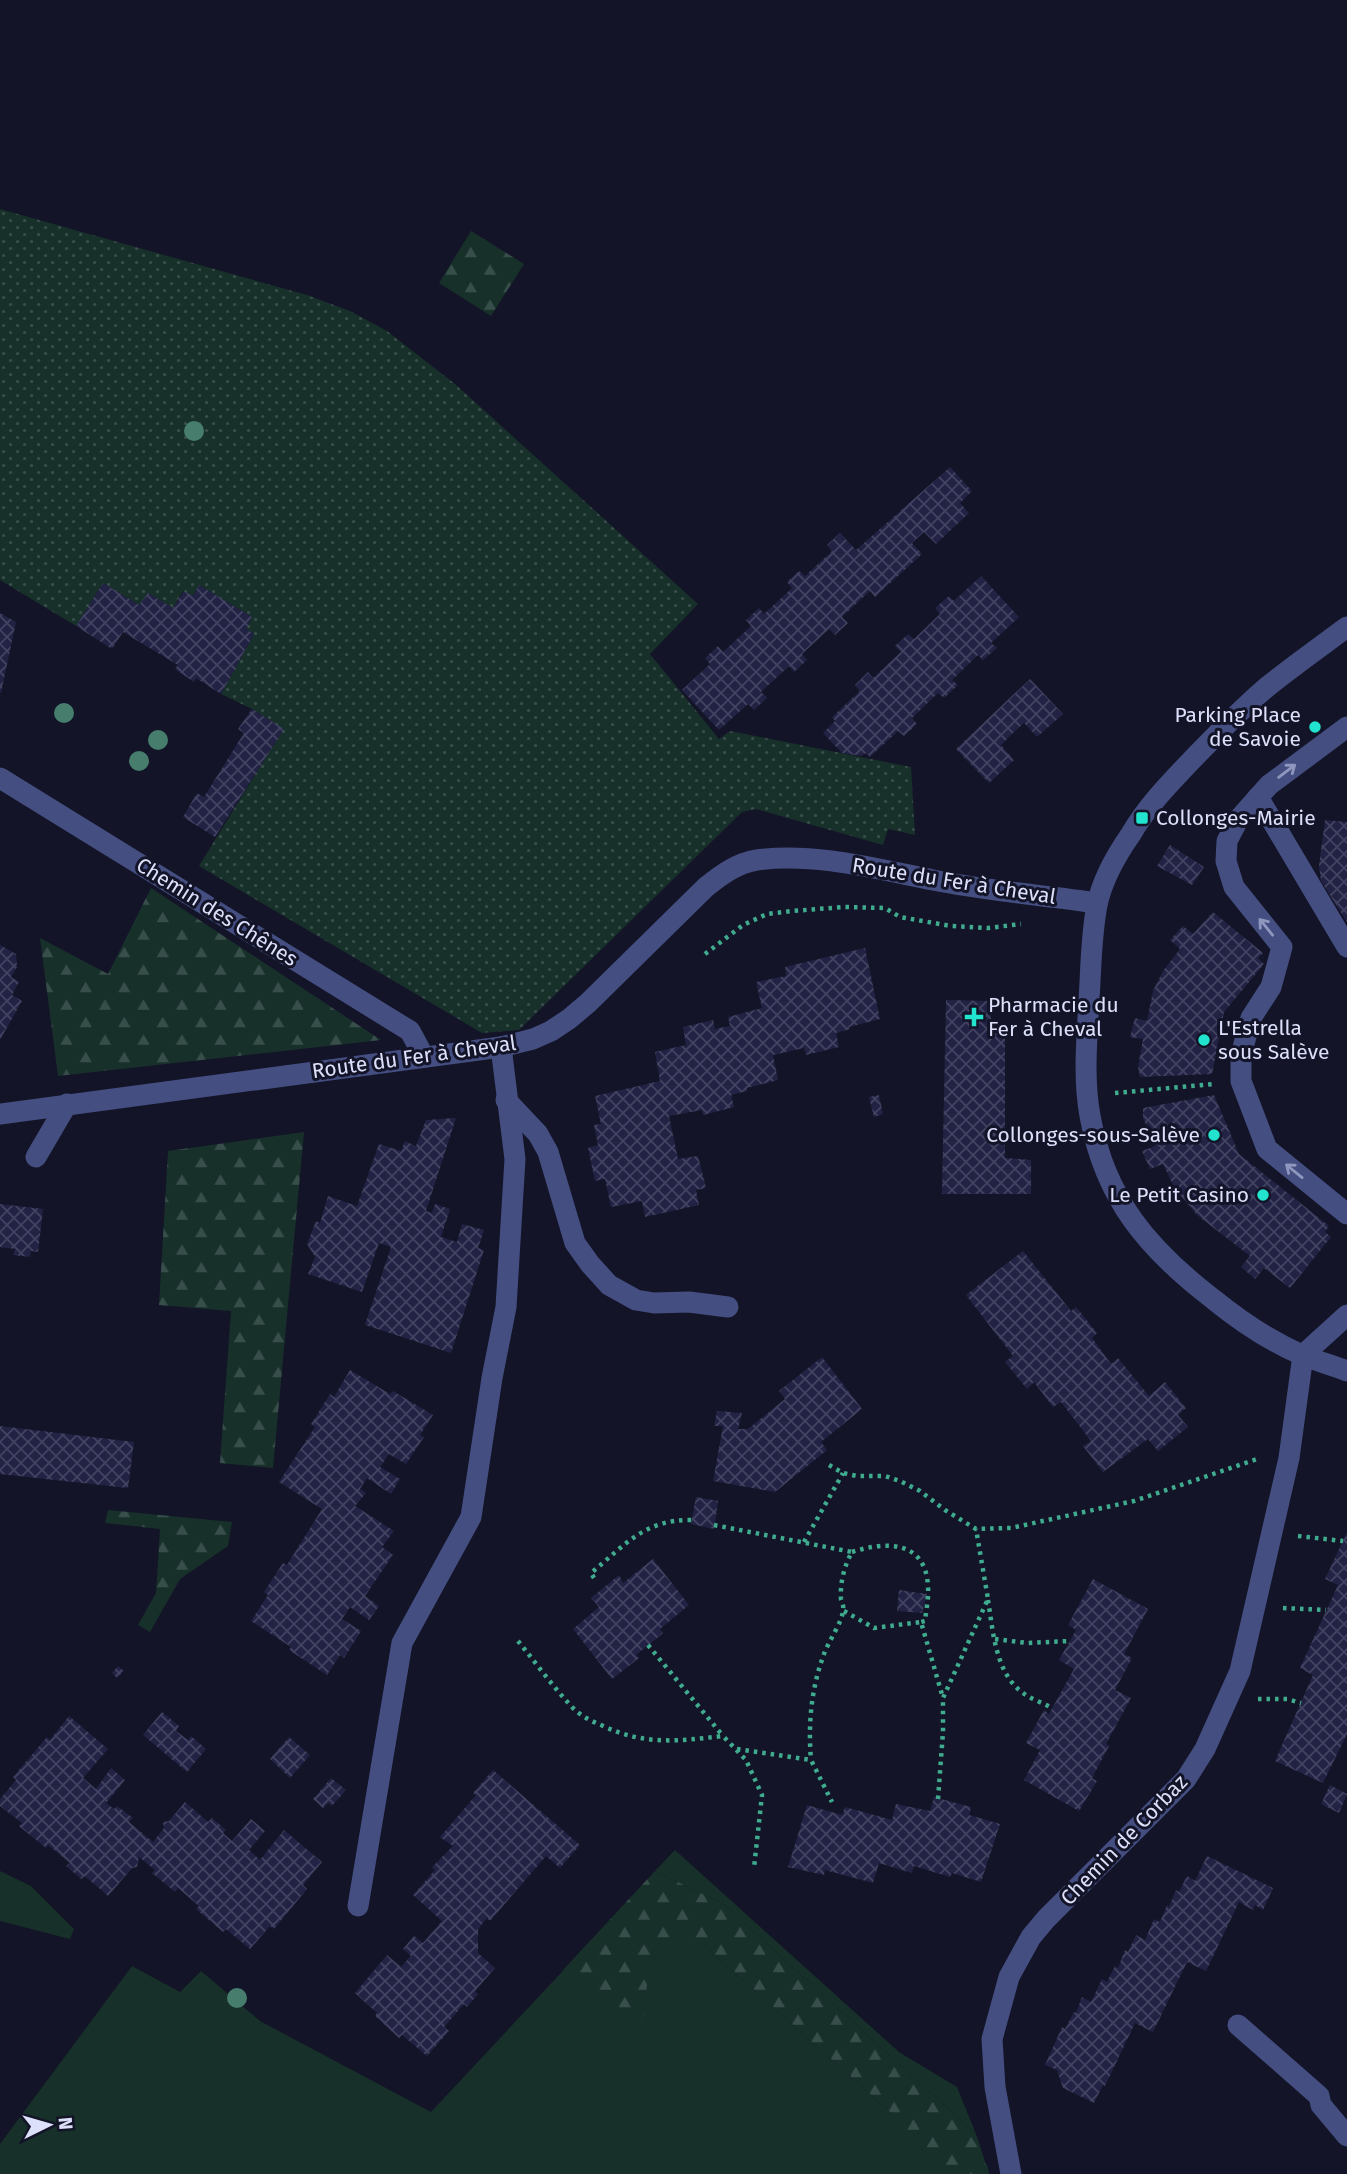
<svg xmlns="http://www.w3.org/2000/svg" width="1347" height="2174" viewBox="0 0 1347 2174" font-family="'Fira Sans',sans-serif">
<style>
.grass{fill:#17302a}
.forest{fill:url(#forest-firs)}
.park{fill:url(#park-dots)}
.building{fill:url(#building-cross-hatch)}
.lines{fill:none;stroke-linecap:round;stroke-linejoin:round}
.path{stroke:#40ac8f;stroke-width:4.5;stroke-dasharray:3.5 5;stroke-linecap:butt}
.minor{stroke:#444e80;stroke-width:21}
.tree{fill:#477d6d}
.oneway{stroke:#9097be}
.poi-dot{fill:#21e3ce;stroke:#131427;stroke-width:2.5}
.labels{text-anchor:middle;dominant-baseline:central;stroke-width:6;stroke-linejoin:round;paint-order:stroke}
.poi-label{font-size:21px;fill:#dde0fb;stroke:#131427;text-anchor:end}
.street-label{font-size:21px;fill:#dde0fb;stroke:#131427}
</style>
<defs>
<pattern id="forest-firs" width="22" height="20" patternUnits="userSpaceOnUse" patternTransform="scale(1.75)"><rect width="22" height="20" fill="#17302a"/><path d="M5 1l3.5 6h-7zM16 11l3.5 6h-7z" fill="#384e4a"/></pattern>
<pattern id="park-dots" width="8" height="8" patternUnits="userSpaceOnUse" patternTransform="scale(1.75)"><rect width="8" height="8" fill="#17302a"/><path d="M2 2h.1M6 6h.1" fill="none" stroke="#384e4a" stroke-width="1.8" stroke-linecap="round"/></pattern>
<pattern id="building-cross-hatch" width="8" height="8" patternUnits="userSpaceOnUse" patternTransform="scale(1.75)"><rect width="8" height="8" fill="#222245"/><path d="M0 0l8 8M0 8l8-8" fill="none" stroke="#424261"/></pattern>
</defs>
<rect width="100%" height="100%" fill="#131427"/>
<g class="grass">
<polygon points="675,1850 899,2052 957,2087 976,2134 722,1903 655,1871"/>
<polygon points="0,1871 31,1886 74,1929 70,1939 0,1921"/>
<polygon points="645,1883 699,1941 888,2110 988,2166 989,2174 0,2174 0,2144 132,1966 180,1992 201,1971 260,2021 431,2112"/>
</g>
<g class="forest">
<polygon points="471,231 524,264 491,316 439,283"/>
<polygon points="151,888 381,1040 58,1076 40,938 108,974"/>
<polygon points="304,1132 273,1468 220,1463 231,1311 159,1305 168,1151"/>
<polygon points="108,1510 232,1522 228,1546 180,1579 150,1632 138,1625 156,1593 160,1529 105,1523"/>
<path d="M655 1871 722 1903 976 2134 989 2174H935L929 2153 888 2110 699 1941C682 1940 657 1945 650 1964 647 1973 646 2004 644 2015L639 2021C607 2024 583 1991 563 1970Z"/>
</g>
<polygon class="park" points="0,209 307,295 350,311 387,331 455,384 698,604 650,654 719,739 730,731 911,767 915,835 888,829 883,845 756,809 742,812 519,1030 482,1033 199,866 283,729 252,709 221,694 254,634 246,629 252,617 199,585 193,596 183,591 173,608 148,593 139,605 103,583 76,626 0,580"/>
<g class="building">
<polygon points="950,467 972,491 960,503 969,513 936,544 924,532 912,543 922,554 875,597 870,591 842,617 848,623 835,635 829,629 802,654 807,660 794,672 789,666 761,692 767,698 754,710 748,704 719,730 682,690 710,664 705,658 718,646 723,652 751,626 746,620 759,608 764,614 792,588 787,582 799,571 805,576 832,551 827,545 840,533 856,550"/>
<polygon points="981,576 1019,617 991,643 997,648 983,660 978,655 952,680 958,685 944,698 938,693 912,718 917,724 904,736 898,731 870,757 866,753 861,756 842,753 823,733 835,721 832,717 860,691 855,685 868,672 873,678 901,652 895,646 908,634 914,639 940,614 935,608 949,596 954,601"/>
<polygon points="103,583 139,605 148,593 173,608 184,591 193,596 199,585 252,617 246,629 254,634 221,694 196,678 194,682 175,669 178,665 123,632 112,649 76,626"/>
<polygon points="0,613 16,622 1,693 0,693"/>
<polygon points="1030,679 1063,714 1037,737 1024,723 1012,734 1001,745 1014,760 989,783 956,749"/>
<polygon points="252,709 284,729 215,837 183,817 197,793 204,797 244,733 238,729"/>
<polygon points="1325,820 1347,822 1347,922 1321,881 1319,865"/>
<polygon points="1170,845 1204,867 1192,885 1157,866"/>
<polygon points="1213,912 1263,953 1258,958 1264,964 1224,1012 1212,1074 1140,1077 1138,1067 1143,1039 1130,1037 1135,1018 1147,1021 1153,991 1163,971 1180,949 1170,940 1183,926 1193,934"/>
<polygon points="0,945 16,954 17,967 11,977 19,982 12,995 22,1001 0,1040"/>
<polygon points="865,948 880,1019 849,1027 850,1029 836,1033 839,1047 806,1055 804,1048 773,1055 778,1080 747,1088 747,1091 731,1095 734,1107 703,1115 702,1110 669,1116 678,1159 698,1156 706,1188 696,1190 699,1205 645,1217 642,1201 611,1207 605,1179 595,1181 588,1148 598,1145 594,1125 601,1124 595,1096 660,1081 655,1052 686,1045 683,1027 713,1020 715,1029 730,1026 728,1017 762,1008 756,982 786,976 785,967"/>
<polygon points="946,1000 991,1001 991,1030 1005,1030 1005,1158 1031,1160 1031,1194 942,1194"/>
<polygon points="879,1095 883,1114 874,1117 869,1097"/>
<polygon points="1214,1095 1239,1154 1329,1226 1325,1232 1331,1237 1290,1288 1264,1268 1255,1279 1241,1267 1250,1256 1197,1215 1175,1189 1163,1164 1150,1169 1142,1151 1155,1146 1143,1118 1143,1108"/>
<polygon points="456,1118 426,1211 432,1213 435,1204 450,1209 441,1237 457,1242 462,1224 484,1230 478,1248 484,1250 451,1353 365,1325 391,1247 379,1243 362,1292 308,1274 315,1257 307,1244 316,1221 320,1223 328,1196 357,1206 379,1144 401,1151 405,1141 416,1146 426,1120"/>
<polygon points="0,1204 43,1209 38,1252 31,1251 30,1257 13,1255 15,1249 0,1247"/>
<polygon points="1023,1251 1071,1311 1076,1307 1097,1333 1092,1338 1111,1364 1118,1358 1149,1396 1165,1382 1186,1408 1178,1415 1188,1427 1158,1451 1148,1439 1103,1472 1083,1446 1091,1441 1061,1402 1053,1407 1034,1382 1027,1389 1005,1362 1013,1356 966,1295"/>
<polygon points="822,1357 862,1409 821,1442 827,1450 775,1492 713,1481 723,1426 714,1426 717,1411 742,1413 738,1429 748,1429 785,1399 779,1391"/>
<polygon points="350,1370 390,1394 393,1391 433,1415 420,1435 424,1437 406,1464 389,1454 380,1467 400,1479 391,1494 367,1478 360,1489 366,1493 355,1506 394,1531 382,1547 393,1555 365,1596 379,1606 369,1620 350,1607 342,1619 361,1631 344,1658 340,1655 327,1675 289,1650 291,1647 251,1621 268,1595 264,1592 283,1563 287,1565 322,1509 279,1482 315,1427 311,1424 330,1394 334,1397"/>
<polygon points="0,1426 134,1442 128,1488 0,1474"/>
<polygon points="696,1497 718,1501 714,1529 691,1524"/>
<polygon points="1347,1532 1347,1734 1323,1783 1275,1761 1313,1675 1300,1668 1338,1585 1325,1579"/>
<polygon points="653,1559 689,1605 660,1629 663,1633 636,1655 639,1658 612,1679 573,1629 599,1607 591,1598 619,1575 623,1583"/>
<polygon points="1093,1579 1148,1609 1124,1654 1132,1658 1115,1690 1131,1698 1106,1744 1109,1746 1092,1778 1097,1781 1079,1811 1024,1780 1040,1750 1026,1743 1044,1710 1049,1714 1074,1669 1059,1660 1076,1630 1068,1625"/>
<polygon points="899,1590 927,1594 922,1613 897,1611"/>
<polygon points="118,1666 124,1671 117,1678 112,1673"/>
<polygon points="162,1712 179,1726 176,1731 188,1740 191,1736 206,1749 187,1772 143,1735"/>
<polygon points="69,1716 108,1749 83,1778 96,1789 111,1768 125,1780 106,1803 114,1809 117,1806 133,1818 129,1822 153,1842 164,1828 163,1822 169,1821 185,1802 208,1822 212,1818 226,1830 223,1833 232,1841 251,1819 265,1831 249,1850 260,1860 284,1830 322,1862 303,1885 307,1889 274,1929 270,1926 250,1949 226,1929 223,1932 196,1909 199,1906 178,1888 175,1892 152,1873 155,1870 139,1857 137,1867 132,1868 108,1896 85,1876 81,1879 66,1866 70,1863 48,1845 46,1848 19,1826 22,1823 0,1806 0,1799 16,1780 13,1777 47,1737 50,1740"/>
<polygon points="289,1737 310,1755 290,1778 270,1759"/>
<polygon points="493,1770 580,1845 560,1868 546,1856 490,1921 487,1918 478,1929 478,1953 495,1968 475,1991 478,1994 467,2007 464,2004 444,2027 449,2031 427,2056 402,2035 399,2038 375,2016 377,2013 355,1993 387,1955 401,1967 411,1956 403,1949 414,1936 423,1943 442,1921 413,1895 435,1870 432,1867 453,1846 440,1837 476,1795 473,1793"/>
<polygon points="331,1778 346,1790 332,1806 328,1803 323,1808 313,1799"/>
<polygon points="1330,1785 1347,1794 1339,1813 1321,1804"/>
<polygon points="934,1797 971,1807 969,1815 1000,1824 981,1882 952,1873 950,1877 914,1866 912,1873 879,1863 873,1883 825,1870 824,1875 788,1867 807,1805 842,1815 845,1807 892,1820 896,1804 930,1811"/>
<polygon points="1207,1856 1273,1888 1263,1910 1255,1905 1253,1910 1239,1902 1206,1971 1187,1962 1153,2032 1135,2023 1105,2086 1103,2085 1094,2103 1063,2088 1057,2070 1045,2065 1062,2027 1065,2029 1074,2012 1076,2013 1082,1997 1091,2002 1102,1979 1107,1982 1115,1966 1118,1968 1125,1950 1128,1952 1136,1935 1145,1940 1154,1919 1160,1922 1167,1905 1169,1907 1176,1890 1179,1892 1187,1876 1195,1881"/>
</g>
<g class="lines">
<g class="path">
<polyline points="705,954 743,925 767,914 792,911 844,907 885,908 900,917 951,926 988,928 1021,924"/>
<polyline points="1115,1093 1214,1084"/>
<polyline points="829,1465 843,1473 857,1476 885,1476 900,1481 920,1491 945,1510 976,1529 1011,1528 1134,1501 1260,1458"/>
<path d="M714 1525 852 1552C844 1566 840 1583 841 1599 842 1603 844 1606 843 1610 843 1621 828 1642 824 1654 811 1689 808 1724 811 1760"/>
<polyline points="1298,1536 1343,1541"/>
<polyline points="804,1542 843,1473"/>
<path d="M852 1552C886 1541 926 1540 928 1587 929 1598 926 1610 925 1621L921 1622"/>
<path d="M594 1578 591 1573C625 1545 645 1519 692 1520"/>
<path d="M988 1600C993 1630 995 1673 1023 1693 1031 1699 1043 1703 1052 1708"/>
<polyline points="1283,1608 1326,1610"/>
<polyline points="844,1611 874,1628 921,1622 943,1698 988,1599 976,1529"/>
<polyline points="995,1639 1027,1643 1070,1641"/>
<path d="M518 1641C536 1663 553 1687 573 1708 581 1716 591 1721 601 1725 645 1746 677 1741 723 1736L746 1760 762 1795 754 1868"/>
<polyline points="648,1645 723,1736"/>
<polyline points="1258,1699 1287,1699 1301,1703"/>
<polyline points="737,1749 811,1760 832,1802"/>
<polyline points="938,1799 943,1732 943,1698"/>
</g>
<g class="minor">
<path d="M1347 627C1320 647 1293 666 1267 687 1239 711 1213 738 1188 764 1167 786 1146 808 1131 834 1117 854 1102 881 1097 905 1091 936 1091 969 1089 1000 1087 1038 1083 1078 1090 1116 1105 1199 1148 1249 1213 1299 1240 1321 1270 1341 1302 1355 1316 1361 1332 1365 1347 1371"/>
<polyline points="1347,727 1269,785 1238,820 1227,841 1226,861 1234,887 1282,947 1271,987 1251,1018 1241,1055 1241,1081 1267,1149 1347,1214"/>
<polyline points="0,778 410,1031 424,1057"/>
<polyline points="1258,797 1347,947"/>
<polyline points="506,1100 538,1134 548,1152 575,1243 590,1264 609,1285 636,1300 654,1303 689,1302 728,1307"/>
<path d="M0 1114 501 1047 533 1039 551 1031 569 1019 588 1003 706 887C721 875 737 863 757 860 814 852 877 869 933 880 987 891 1043 895 1097 903"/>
<polyline points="36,1157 67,1104"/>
<polyline points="358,1906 402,1643 471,1517 492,1378 506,1307 515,1159 501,1047"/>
<polyline points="1238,2025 1319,2096 1321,2105 1347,2136"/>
<polyline points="1011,2174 995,2087 992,2039 1009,1977 1031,1937 1046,1919 1186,1779 1205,1749 1240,1671 1289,1458 1303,1355 1347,1315"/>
</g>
</g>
<g class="tree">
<circle cx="194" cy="431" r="10"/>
<circle cx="64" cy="713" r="10"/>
<circle cx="158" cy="740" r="10"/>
<circle cx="139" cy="761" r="10"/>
<circle cx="237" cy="1998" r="10"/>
</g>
<defs><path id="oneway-shaft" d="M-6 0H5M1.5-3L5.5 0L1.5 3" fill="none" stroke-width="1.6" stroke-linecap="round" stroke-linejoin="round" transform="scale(1.75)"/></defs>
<g class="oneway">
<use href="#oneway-shaft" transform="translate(1287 771) rotate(-37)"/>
<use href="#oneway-shaft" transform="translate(1266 927) rotate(-129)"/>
<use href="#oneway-shaft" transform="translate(1294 1171) rotate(-141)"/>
</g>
<g class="poi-dot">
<circle cx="1315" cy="727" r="7"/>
<rect x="1135" y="811" width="14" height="14" rx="3.5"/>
<path d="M970.5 1006.5h7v7h7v7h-7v7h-7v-7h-7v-7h7z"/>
<circle cx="1204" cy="1040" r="7"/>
<circle cx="1214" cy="1135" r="7"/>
<circle cx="1263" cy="1195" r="7"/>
</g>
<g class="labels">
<g class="poi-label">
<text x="1301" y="715">Parking Place<tspan x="1301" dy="24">de Savoie</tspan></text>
<text x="1156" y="818" text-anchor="start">Collonges-Mairie</text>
<text x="988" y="1005" text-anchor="start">Pharmacie du<tspan x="988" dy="24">Fer à Cheval</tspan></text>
<text x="1218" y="1028" text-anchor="start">L'Estrella<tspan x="1218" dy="24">sous Salève</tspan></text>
<text x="1200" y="1135">Collonges-sous-Salève</text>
<text x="1249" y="1195">Le Petit Casino</text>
</g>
<g class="street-label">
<text transform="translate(954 881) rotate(9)">Route du Fer à Cheval</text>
<text transform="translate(217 912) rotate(32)">Chemin des Chênes</text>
<text transform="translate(414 1057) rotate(-8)">Route du Fer à Cheval</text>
<text transform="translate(1124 1840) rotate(-46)">Chemin de Corbaz</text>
</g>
</g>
<g transform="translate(49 2125) rotate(85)" stroke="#131427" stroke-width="5" paint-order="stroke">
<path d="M0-5L12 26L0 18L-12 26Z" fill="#dde0fb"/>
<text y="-10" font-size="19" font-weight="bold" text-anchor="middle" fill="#dde0fb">N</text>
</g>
</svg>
